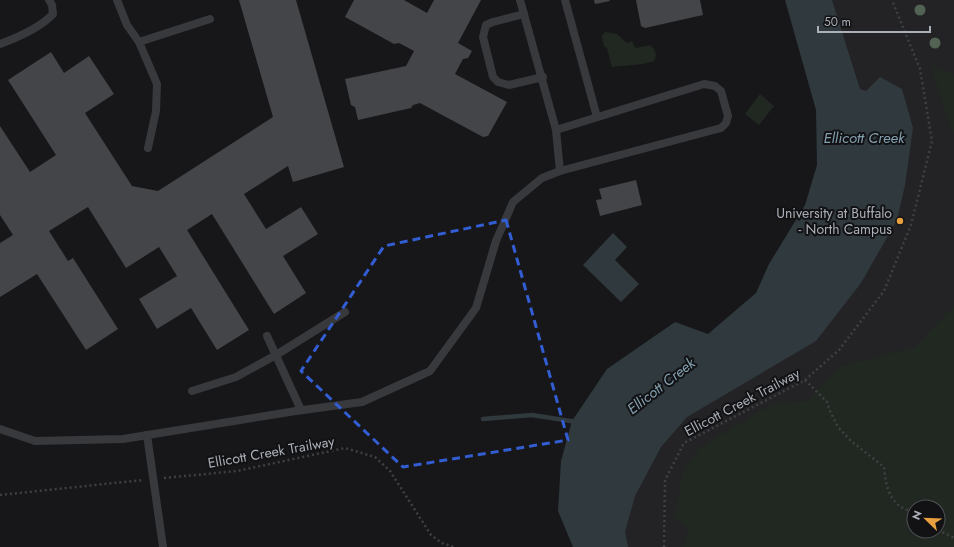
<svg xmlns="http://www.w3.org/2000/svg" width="954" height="547" viewBox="0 0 954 547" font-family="Jost,sans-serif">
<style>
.built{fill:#232326;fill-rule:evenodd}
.green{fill:#212821;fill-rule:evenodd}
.water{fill:#2f393e}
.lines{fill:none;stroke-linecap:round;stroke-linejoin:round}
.stream{stroke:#2f393e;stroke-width:4.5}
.building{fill:#444549}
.path{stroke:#3e4044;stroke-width:2.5;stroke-dasharray:2 3;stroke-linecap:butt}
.service{stroke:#38393d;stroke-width:8}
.tree{fill:#526353}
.marked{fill:none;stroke:#325dd3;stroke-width:3;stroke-dasharray:8 5;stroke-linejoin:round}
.poi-dot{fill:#e89f3f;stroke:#121214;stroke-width:1.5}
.labels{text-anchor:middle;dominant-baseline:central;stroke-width:4;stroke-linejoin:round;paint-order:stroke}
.poi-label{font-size:14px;fill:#aaafb8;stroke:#121214;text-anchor:end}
.street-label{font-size:14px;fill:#aaafb8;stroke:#121214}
.water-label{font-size:15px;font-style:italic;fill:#83a0b1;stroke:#121214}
</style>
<rect width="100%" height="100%" fill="#171719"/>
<path class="built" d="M811 0H954V547H609L612 424 728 333 873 144ZM914 507H938V531H914Z"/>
<g class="green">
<path d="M605 32 617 34 627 43 632 41 634 46 636 48 650 45C655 49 658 56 654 61L643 64 612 67 607 48 604 46 602 36Z"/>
<polygon points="931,65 954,75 954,132 951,130"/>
<polygon points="760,94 774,106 759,125 745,114"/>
<path d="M954 306V547H683L688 529 675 517 682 475 700 447 772 404 808 401 838 367 914 347ZM914 507H938V531H914Z"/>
</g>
<g class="water">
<polygon points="785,0 832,0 860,89 866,91 880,77 902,89 913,128 905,185 897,220 861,283 816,341 687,417 661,447 635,496 625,532 628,547 573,547 558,511 561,461 572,421 607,369 675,322 708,334 756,293 769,264 805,205 817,165 816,110"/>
<polygon points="613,233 627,247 615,260 639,284 621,302 583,265"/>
</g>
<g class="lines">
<polyline class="stream" points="483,419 532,415 577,422"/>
</g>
<g class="building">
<polygon points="239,0 296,0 344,167 293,182 288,166 244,194 266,229 301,207 318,234 283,256 306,293 274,314 212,214 187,230 249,330 217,350 191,308 157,329 139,299 177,276 159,247 126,268 88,207 49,231 68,261 73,258 118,329 86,350 37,274 0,297 0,243 13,235 0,215 0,126 30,172 56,155 8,80 51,52 64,73 89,56 114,94 85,113 132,186 158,191 273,117"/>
<polygon points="354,0 404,0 427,13 434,0 481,0 458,43 472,51 468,58 463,59 455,74 507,102 488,136 483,137 420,103 413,105 411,108 358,120 355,107 351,105 345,79 406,66 414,51 399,43 394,44 345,17"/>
<polygon points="594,0 609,0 610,1 595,4"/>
<polygon points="636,0 700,0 703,15 645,28 641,26"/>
<polygon points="636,180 642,205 600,216 596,200 602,199 599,189"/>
</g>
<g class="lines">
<g class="path">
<path d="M805 380 827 402 830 411 838 427 851 441 884 467C886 488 890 507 914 512"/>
<polyline points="164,478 237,471 345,448 375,457 390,471 431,535 442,543 454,547"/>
<polyline points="0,495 143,480"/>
<polyline points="938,530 954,538"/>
<polyline points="664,547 665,480 684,443 805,380 839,350 884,291 911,225 932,141 920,69 892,0"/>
</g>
<g class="service">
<polyline points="117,0 127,25 139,42 157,84 156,111 148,148"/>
<polyline points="520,0 556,130 560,171"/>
<polyline points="565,0 597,117"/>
<polyline points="524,14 493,22 486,25 483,37 493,77 498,82 509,85 543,77"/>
<polyline points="139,42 210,19"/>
<path d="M0 44C19 37 40 28 53 14L52 5 49 0"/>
<polyline points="267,336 301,410"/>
<polyline points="192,391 236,377 276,355 345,312"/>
<polyline points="0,429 35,441 123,439 296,411 362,402 430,371 476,308 496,241 513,202 542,178 560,171 721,128 726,123 728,116 721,91 715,86 704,84 556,130"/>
<polyline points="147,435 163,547"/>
</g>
</g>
<g class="tree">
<circle cx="920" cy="10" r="5.5"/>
<circle cx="935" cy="43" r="5.5"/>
</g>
<path class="marked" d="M506 220 568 440 403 467 301 371 384 246Z"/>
<circle class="poi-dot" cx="900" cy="221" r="4"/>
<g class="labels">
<g class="poi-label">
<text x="892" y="213">University at Buffalo<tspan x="892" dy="16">- North Campus</tspan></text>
</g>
<g class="street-label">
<text transform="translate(742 402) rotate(-28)">Ellicott Creek Trailway</text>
<text transform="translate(271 452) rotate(-10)">Ellicott Creek Trailway</text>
</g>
<g class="water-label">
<text x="864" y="138">Ellicott Creek</text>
<text transform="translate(661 386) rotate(-38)">Ellicott Creek</text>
</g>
</g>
<g transform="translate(926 519) rotate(293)"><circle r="19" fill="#121214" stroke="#4f5156"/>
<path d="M0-3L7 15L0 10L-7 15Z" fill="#e89f3f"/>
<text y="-6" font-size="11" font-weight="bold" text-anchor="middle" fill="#aaafb8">N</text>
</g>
<path d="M818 26v6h112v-6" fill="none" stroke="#aaafb8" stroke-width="2"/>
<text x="824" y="26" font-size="12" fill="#aaafb8" stroke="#121214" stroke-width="3" paint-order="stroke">50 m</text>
</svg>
